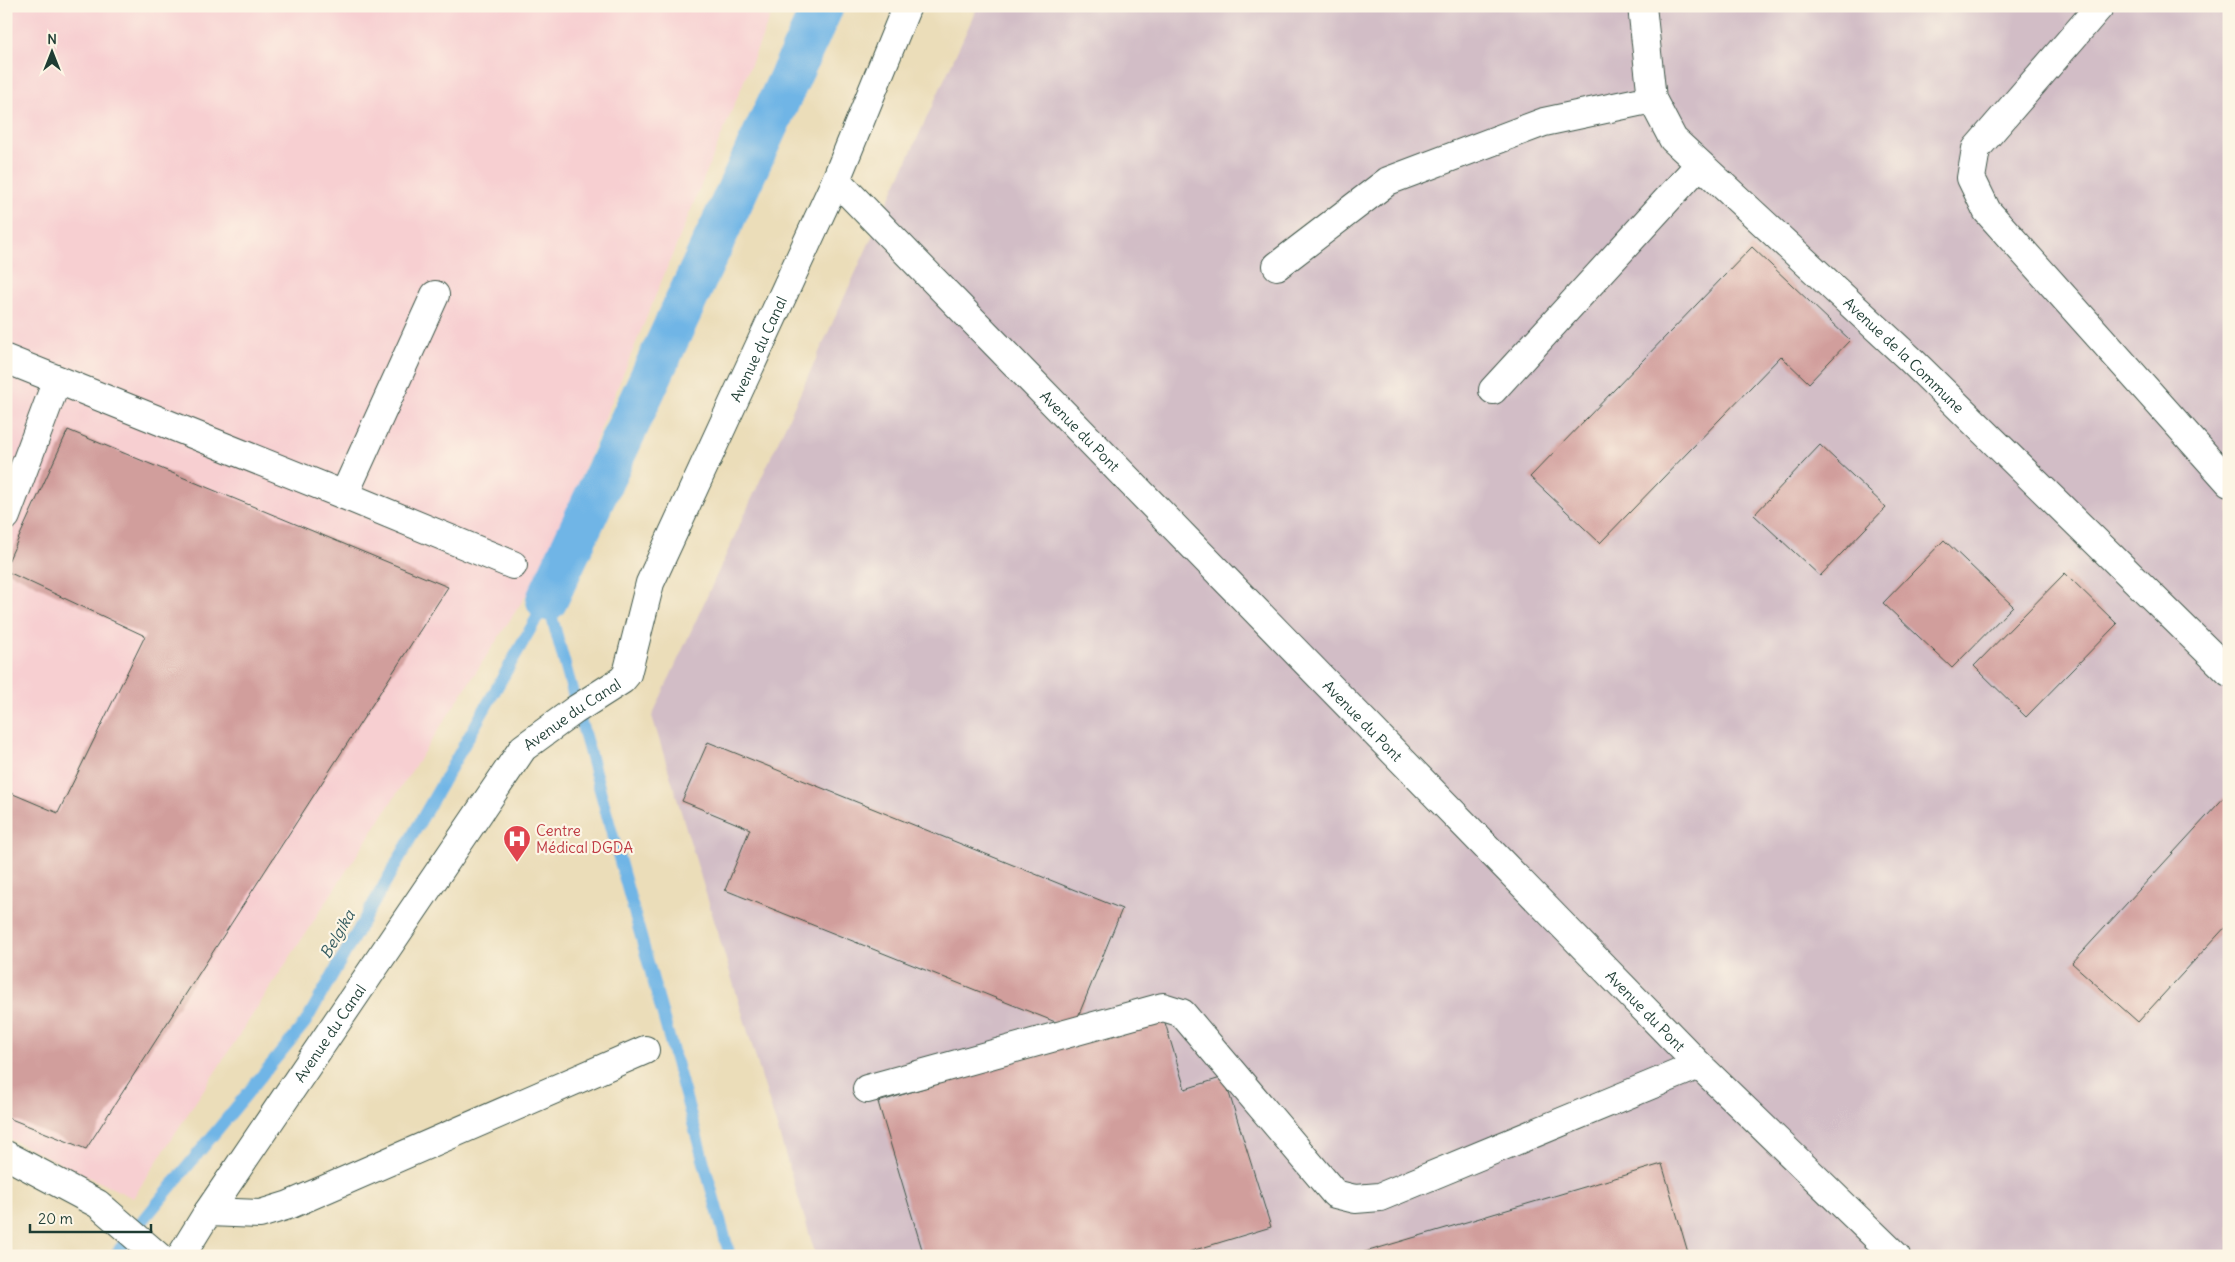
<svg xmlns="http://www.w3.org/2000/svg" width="2235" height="1262" viewBox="0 0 2235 1262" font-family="Delius,sans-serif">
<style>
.built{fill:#f7cfd1}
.industrial{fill:#d2bdc6}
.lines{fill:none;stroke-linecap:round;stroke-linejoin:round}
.stream{stroke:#6fb5e6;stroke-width:12}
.canal{stroke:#6fb5e6;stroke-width:42}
.building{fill:#d19e9c}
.minor-casing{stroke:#3e5548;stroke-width:30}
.minor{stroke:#fff;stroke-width:28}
.labels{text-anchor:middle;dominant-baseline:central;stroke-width:4.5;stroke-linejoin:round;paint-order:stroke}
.street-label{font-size:15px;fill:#1f3d34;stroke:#fcf5e5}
.health-label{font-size:15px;fill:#be3a42;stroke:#fcf5e5;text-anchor:start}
.water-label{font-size:16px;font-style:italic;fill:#335b60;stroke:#fcf5e5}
</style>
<rect width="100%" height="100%" fill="#fcf5e5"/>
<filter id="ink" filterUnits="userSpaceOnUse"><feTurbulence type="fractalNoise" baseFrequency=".02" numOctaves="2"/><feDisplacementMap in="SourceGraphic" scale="10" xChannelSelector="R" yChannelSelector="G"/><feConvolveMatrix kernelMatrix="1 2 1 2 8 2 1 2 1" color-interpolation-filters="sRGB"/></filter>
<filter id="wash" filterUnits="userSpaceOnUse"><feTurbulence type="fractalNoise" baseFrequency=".0096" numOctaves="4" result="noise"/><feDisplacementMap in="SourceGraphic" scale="20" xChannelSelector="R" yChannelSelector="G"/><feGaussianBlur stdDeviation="1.12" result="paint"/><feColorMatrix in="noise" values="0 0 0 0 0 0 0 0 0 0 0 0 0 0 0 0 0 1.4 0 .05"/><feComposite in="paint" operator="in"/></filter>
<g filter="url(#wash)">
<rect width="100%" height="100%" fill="#ebddb9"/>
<polygon class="built" points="6,6 775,6 542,571 133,1198 6,1137"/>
<polygon class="industrial" points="978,6 2229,6 2229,1256 816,1256 652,716"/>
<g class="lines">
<g class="stream">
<polyline points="547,600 730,1256"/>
<polyline points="114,1256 305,1023 547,600"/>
</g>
<polyline class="canal" points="547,600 823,6"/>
</g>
<g id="blocks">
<g class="building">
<polygon points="1752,247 1850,340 1809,383 1781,356 1600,543 1530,477"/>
<polygon points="68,430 448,587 86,1149 6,1117 6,791 58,813 145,636 6,571 6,566"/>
<polygon points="1820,445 1886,507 1820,576 1754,515"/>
<polygon points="1944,540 2013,606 1952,668 1883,603"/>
<polygon points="2065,573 2117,624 2026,717 1974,666"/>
<polygon points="708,742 1122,909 1073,1029 725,890 750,829 682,801"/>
<polygon points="2229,792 2229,923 2138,1022 2072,963"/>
<polygon points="1163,1016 1185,1089 1224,1077 1271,1227 1175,1256 924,1256 878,1102"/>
<polygon points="1662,1164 1689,1256 1355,1256 1355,1255"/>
</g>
</g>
</g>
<g filter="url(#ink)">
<use href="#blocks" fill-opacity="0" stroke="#3e5548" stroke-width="1"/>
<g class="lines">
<defs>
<g id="minor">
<path id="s1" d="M1642 6 1652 99 1673 139 1910 359 2229 672"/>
<polyline points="2100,6 1976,149 1971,178 1987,211 2229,482"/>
<path id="s2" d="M836 180 1699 1065 1896 1256"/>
<polyline points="1277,266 1388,181 1544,122 1652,99"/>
<polyline points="6,359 344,495 513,565"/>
<polyline points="1493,390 1699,165"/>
<polyline points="344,495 435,295"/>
<polyline points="6,516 57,380"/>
<polyline points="867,1089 1163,1007 1182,1013 1335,1194 1355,1199 1380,1197 1699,1065"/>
<polyline points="6,1155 98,1204 158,1256"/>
<polyline points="208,1212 260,1214 289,1205 645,1050"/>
<path id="s3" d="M181 1256 208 1212 523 748 575 710 622 680 627 674 650 583 836 180 907 6"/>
</g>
</defs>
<use href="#minor" class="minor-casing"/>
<use href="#minor" class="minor"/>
</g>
</g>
<defs>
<symbol id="hospital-pin" viewBox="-11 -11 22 30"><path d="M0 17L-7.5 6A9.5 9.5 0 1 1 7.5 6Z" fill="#e0444e" stroke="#fcf5e5"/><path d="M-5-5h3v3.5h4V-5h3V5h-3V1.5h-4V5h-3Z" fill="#fff"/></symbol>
</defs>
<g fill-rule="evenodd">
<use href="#hospital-pin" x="501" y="823" width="32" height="43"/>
</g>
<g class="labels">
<g class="street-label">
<text stroke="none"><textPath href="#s3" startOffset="1092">Avenue du Canal</textPath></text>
<text stroke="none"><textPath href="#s1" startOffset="455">Avenue de la Commune</textPath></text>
<text stroke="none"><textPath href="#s2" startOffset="350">Avenue du Pont</textPath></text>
<text stroke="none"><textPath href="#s3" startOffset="672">Avenue du Canal</textPath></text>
<text stroke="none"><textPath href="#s2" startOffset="755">Avenue du Pont</textPath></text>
<text stroke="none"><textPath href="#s2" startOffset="1160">Avenue du Pont</textPath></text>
<text stroke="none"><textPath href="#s3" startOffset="268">Avenue du Canal</textPath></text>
</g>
<g class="health-label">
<text x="536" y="830">Centre<tspan x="536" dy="17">Médical DGDA</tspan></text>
</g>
<g class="water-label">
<text transform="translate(337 934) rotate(-60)">Belgika</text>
</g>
</g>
<rect width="2235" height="1262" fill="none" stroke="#fcf5e5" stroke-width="25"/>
<g transform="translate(52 52)" stroke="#fcf5e5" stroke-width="4" paint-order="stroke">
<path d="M0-4L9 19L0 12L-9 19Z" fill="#1f3d34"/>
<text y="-8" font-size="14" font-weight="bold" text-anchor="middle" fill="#1f3d34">N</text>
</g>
<path d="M30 1224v8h121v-8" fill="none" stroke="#1f3d34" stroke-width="2.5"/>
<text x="38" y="1224" font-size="15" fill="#1f3d34" stroke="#fcf5e5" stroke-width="4" paint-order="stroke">20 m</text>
</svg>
